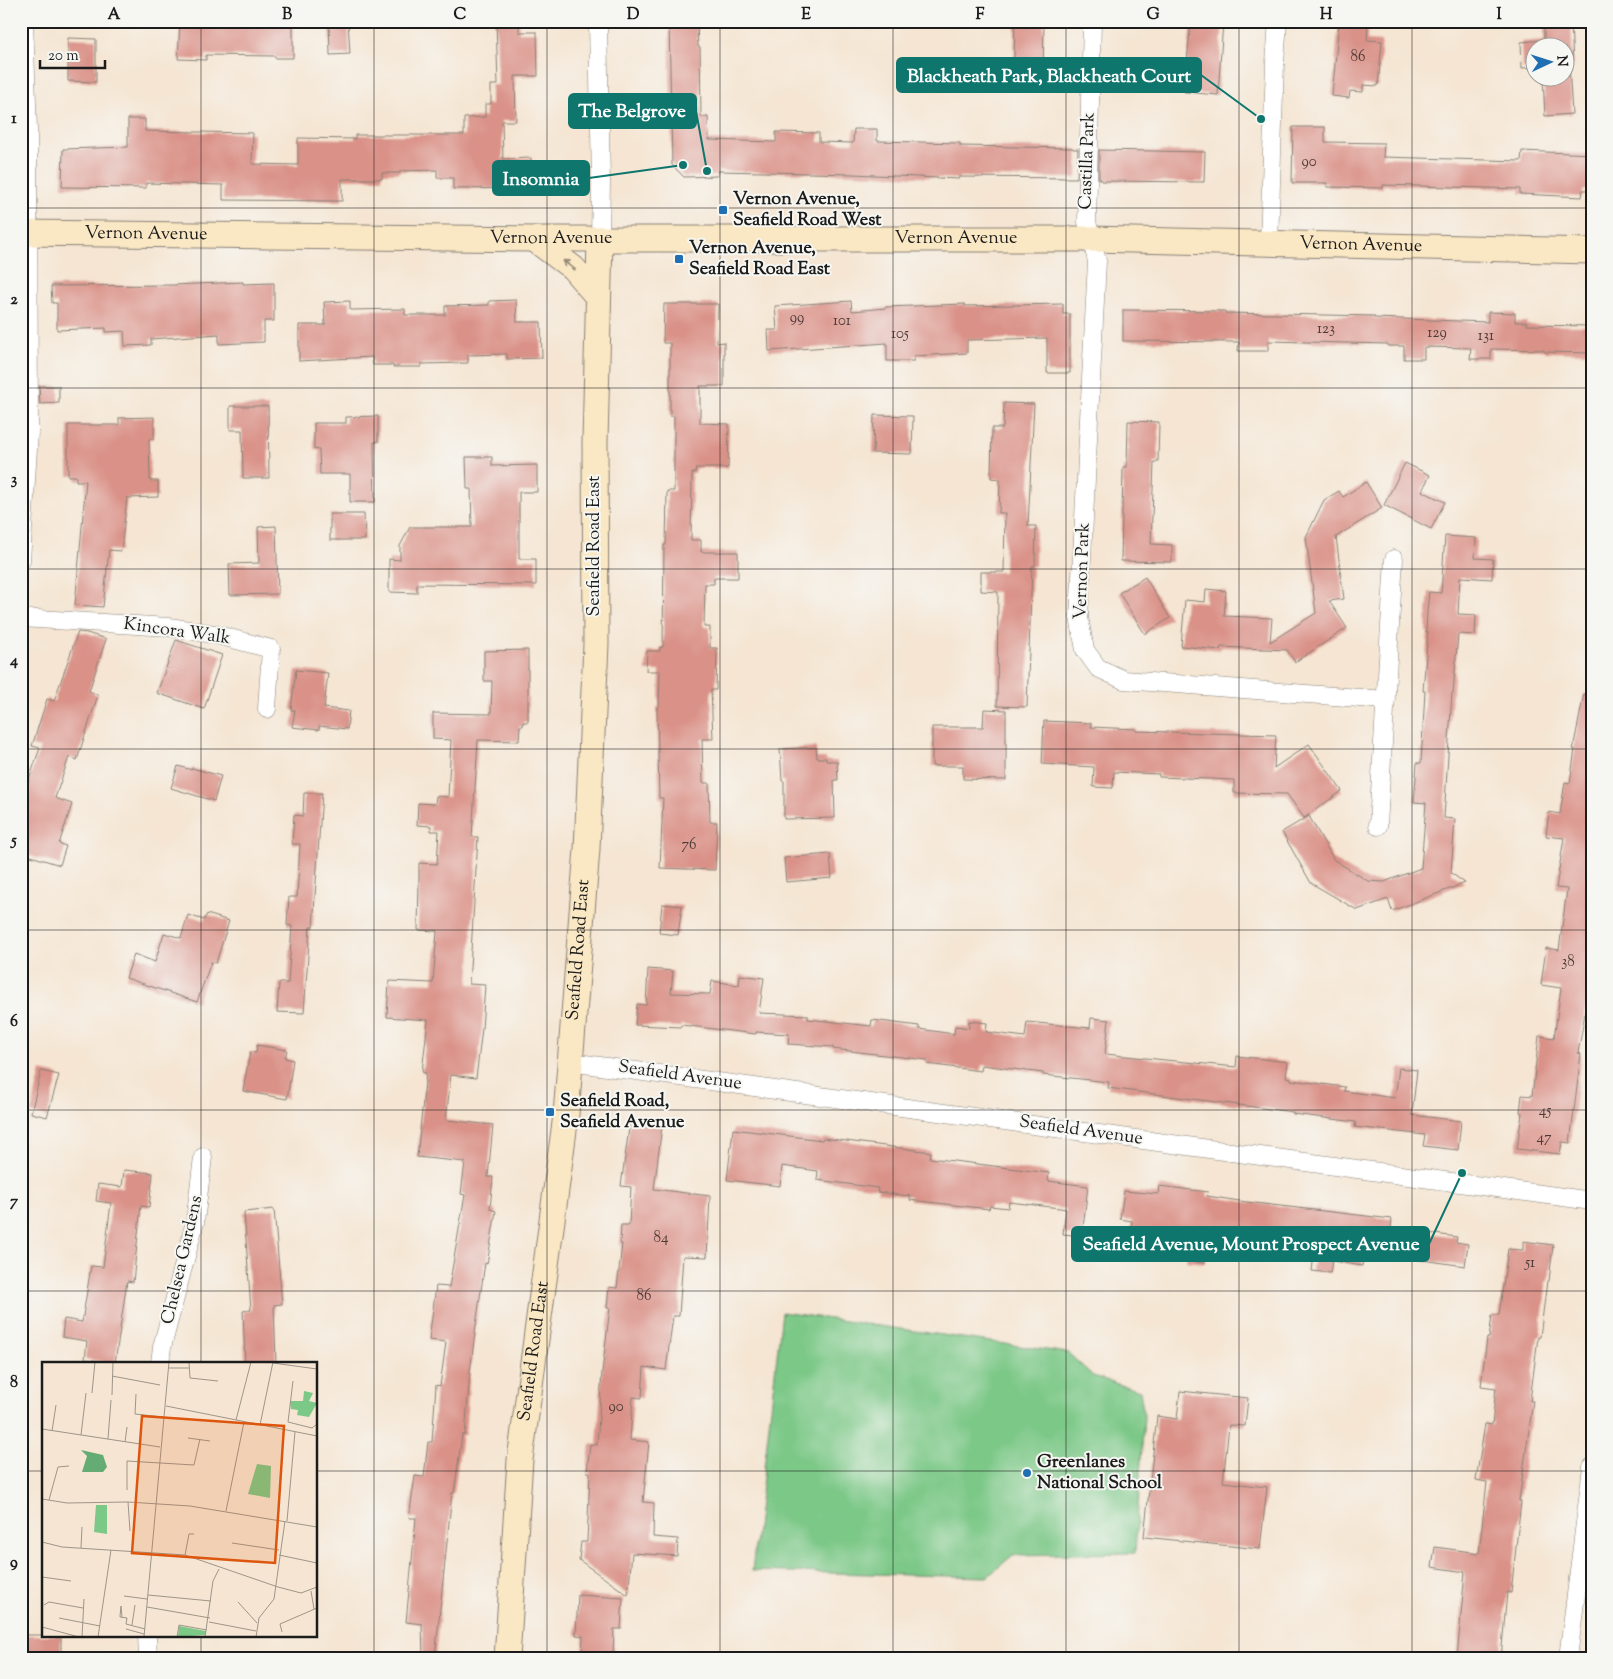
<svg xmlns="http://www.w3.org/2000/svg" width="1613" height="1679" viewBox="0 0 1613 1679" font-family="'Sorts Mill Goudy',serif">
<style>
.green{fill:#7cc887;stroke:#4c7252}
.building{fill:#da9288}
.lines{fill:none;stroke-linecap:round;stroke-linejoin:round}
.street-casing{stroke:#888077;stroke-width:19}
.secondary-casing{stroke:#888077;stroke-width:27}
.street{stroke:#fff;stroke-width:18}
.secondary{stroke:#fae7c3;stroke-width:25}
.oneway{stroke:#968c78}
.grid{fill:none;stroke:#1c1c1c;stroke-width:1;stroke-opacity:0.55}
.poi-dot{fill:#1f6fb2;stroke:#f6f6f2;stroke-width:2}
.labels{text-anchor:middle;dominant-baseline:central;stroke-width:4;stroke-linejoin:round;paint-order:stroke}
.number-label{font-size:15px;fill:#4c3a37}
.street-label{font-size:18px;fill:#1c1c1c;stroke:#f6f6f2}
.poi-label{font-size:18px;font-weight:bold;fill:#1c1c1c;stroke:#f6f6f2;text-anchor:start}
.inset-road{fill:none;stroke:#9e9589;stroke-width:1}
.view{fill:#de560d;fill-opacity:0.15;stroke:#de560d;stroke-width:2.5}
.inset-edge{fill:none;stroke:#1c1c1c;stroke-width:2.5}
.leader{fill:none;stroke:#0f766e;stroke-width:2}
.callout-dot{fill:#0f766e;stroke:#f6f6f2;stroke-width:2}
.callout{fill:#0f766e;stroke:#0f766e;stroke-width:2}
.callout-label{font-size:19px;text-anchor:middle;font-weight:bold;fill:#fff}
.neatline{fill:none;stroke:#1c1c1c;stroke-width:2}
.grid-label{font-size:16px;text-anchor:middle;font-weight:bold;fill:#1c1c1c}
</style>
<rect width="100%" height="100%" fill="#f6f6f2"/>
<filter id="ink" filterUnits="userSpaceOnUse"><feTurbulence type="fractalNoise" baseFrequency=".02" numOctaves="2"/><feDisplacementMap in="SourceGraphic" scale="10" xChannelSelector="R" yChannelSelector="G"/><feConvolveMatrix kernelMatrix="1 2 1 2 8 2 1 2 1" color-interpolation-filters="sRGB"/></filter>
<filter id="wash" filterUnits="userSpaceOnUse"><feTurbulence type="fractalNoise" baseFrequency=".0096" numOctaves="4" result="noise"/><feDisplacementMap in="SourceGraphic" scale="20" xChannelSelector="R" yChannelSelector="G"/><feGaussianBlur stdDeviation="1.12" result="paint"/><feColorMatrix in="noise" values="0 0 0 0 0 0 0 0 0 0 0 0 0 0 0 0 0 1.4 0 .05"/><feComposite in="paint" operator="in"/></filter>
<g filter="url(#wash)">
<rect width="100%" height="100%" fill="#f5e5d2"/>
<polygon class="green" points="782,1312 1068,1353 1093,1376 1140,1391 1144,1416 1135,1553 1013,1555 987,1577 752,1571"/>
<g id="blocks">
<g class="building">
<polygon points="180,21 293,21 293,58 275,58 275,56 206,55 206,60 178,59"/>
<polygon points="329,21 348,21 350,54 330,55"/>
<polygon points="496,21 519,21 519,32 537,32 538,76 515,76 516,121 502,121 503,159 531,158 532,188 453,189 453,178 437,178 437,170 400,171 400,173 382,173 382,179 342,179 342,201 223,200 223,185 146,183 146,188 62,187 63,149 128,147 128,119 145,119 145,131 253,133 252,164 298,165 298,138 355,139 355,135 464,135 464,118 485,117 485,104 491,104 491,85 498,85"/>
<polygon points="669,21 697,21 698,47 700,47 701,117 708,117 709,140 776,142 776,132 819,133 819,142 853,143 854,129 877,129 877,141 960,143 960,146 1073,148 1073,149 1078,149 1077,178 959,177 959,179 853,174 718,171 718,176 684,177 672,165"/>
<polygon points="1015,21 1044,21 1043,76 1026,76 1027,60 1014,59"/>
<polygon points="1191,21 1223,21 1218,95 1184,92"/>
<polygon points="1339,21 1368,21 1367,40 1382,41 1378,86 1363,85 1363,92 1350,91 1349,98 1332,96"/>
<polygon points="1544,21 1571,21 1573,65 1569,66 1572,114 1545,116 1543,78 1566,78 1566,48 1536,48 1536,67 1522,68 1521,42 1544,40"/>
<polygon points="68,38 96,39 96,82 68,81"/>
<polygon points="1293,127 1325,127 1325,142 1384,143 1383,157 1521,161 1522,151 1592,154 1592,190 1583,190 1582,197 1520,194 1520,189 1383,185 1383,188 1327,187 1327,183 1292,183"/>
<polygon points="1099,150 1205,152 1204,182 1101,181 1101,179 1099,179"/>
<polygon points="243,282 243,284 274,283 274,321 264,321 264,342 219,344 219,334 151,339 151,345 125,346 124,331 106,332 106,328 57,330 57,303 52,303 51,286 173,285"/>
<polygon points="516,300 517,322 541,322 542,358 507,359 507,354 468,355 468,363 421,364 421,367 393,367 393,365 373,365 372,357 299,361 299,325 325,325 324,302 350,301 350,310 405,309 405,315 445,315 445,306 489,305 489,301"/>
<polygon points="851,301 852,311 886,308 886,307 965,304 965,306 1063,304 1063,314 1070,314 1070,373 1047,373 1047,338 967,340 967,353 914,356 914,361 887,361 887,343 769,351 768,330 777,330 775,306"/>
<polygon points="664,304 718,304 717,343 724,342 724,386 700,386 700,423 729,424 728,468 696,468 695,473 692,473 691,540 701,540 701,552 738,552 738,578 714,578 714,584 705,584 704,627 710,627 710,648 717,648 716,690 711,690 713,739 702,739 703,783 709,783 710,822 717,822 715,870 660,868 663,798 659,798 657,707 659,707 660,671 646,671 647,651 660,651 660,647 663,647 664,545 666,545 667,491 674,491 674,416 670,416 670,343 663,343"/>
<polygon points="1123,310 1225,311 1225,313 1374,316 1374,318 1488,322 1488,312 1515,313 1515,322 1527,322 1527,325 1592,326 1592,353 1544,352 1544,350 1491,349 1491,359 1470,359 1471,348 1424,347 1424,359 1404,359 1404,346 1388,346 1388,344 1268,341 1268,351 1238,351 1239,342 1123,341"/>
<polygon points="39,386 59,386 59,403 40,404"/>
<polygon points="1004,403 1034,404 1028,526 1036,526 1035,566 1032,566 1027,707 997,706 998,592 981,591 981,572 1004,572 1005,513 999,513 1000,479 991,478 992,428 1003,428"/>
<polygon points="230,406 268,406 269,478 243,478 242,430 230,430"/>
<polygon points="874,415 913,416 912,454 873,453"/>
<polygon points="378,416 378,442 374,442 375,502 350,502 350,474 320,474 319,450 314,449 314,423 346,423 346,417"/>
<polygon points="154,417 154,439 149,439 150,481 158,481 158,497 127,498 121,551 109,550 103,607 75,605 86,481 76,481 76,476 68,476 68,425 119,425 119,418"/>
<polygon points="1128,421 1159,422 1158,462 1154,462 1151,544 1172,545 1172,562 1121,561 1123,467 1127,467"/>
<polygon points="466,457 492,457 492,466 537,465 537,492 519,492 519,559 536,559 536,585 417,584 417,593 389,592 389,559 400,560 400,546 410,527 472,527 471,489 467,489"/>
<polygon points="1405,463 1430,475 1422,491 1445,502 1431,529 1384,505"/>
<polygon points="1366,482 1382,508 1336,537 1344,599 1329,601 1347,628 1295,662 1287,650 1221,647 1220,650 1181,646 1185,600 1205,602 1206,589 1226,591 1224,616 1272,618 1270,642 1316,613 1306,537 1324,500 1339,491 1343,497"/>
<polygon points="330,514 364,514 365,540 330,540"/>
<polygon points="276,526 278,594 230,595 229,564 259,563 258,527"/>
<polygon points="1445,536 1476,538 1475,558 1493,559 1492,579 1460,577 1458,614 1476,615 1475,635 1458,634 1453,693 1452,693 1444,818 1455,819 1451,873 1465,883 1392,911 1388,899 1357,910 1311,883 1282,832 1309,816 1334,860 1368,881 1384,882 1421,868 1426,803 1414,802 1417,763 1421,763 1425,691 1423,691 1428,632 1426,632 1427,612 1429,592 1441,593"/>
<polygon points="1145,577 1170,618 1145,634 1119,593"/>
<polygon points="78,632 87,633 106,639 89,691 98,695 77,760 69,757 55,798 72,804 59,844 66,846 60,865 21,853 21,802 40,748 32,746 47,699 54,701"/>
<polygon points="176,640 222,655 204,709 157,693"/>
<polygon points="528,650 528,722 523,722 523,726 520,726 519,741 478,740 472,837 478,837 469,984 485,985 482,1029 476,1078 451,1075 446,1120 493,1125 488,1177 493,1177 490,1209 496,1211 487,1264 485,1263 476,1325 470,1372 465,1435 462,1435 454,1493 452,1493 435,1658 423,1658 422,1624 406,1622 416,1518 409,1518 415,1476 424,1477 428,1442 432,1442 436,1385 440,1386 446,1342 429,1340 436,1286 449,1287 465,1195 461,1194 465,1162 417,1157 426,1073 422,1072 428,1020 387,1017 389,981 433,983 437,931 418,930 419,880 419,863 437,864 439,831 431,831 431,826 417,825 418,803 435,804 436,796 448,797 451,740 433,739 433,713 491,714 492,681 484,681 484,651"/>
<polygon points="296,670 328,673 324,708 349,711 347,729 319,726 319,730 292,727 295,710 291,710"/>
<polygon points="1584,694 1592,695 1592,926 1589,945 1592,945 1592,974 1578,1053 1581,1054 1570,1143 1562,1142 1560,1154 1517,1149 1522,1113 1520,1112 1522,1095 1532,1096 1539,1036 1554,1038 1561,988 1541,985 1546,948 1559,950 1567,889 1556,888 1564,838 1546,836 1549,812 1560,814 1565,782 1570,783 1575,749 1573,749"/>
<polygon points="984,709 1006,710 1006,780 963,779 963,766 932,766 932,727 983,727"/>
<polygon points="1044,721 1091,723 1091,727 1136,729 1136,731 1276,735 1274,768 1309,744 1342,791 1304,818 1287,794 1234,793 1234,780 1159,777 1159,774 1114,772 1113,788 1093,787 1094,767 1042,764"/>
<polygon points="816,747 817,758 826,758 826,761 837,761 838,780 834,780 835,818 784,819 784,781 782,781 780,749"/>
<polygon points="178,766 192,770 192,768 221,776 214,801 171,788"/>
<polygon points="304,793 322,793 313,927 310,927 304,1013 277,1012 279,983 288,983 292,926 287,925 289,897 297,897 300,844 292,844 294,815 303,816"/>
<polygon points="830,854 832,878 786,882 784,858"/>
<polygon points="662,904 682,906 678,935 659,933"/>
<polygon points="207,914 229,921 216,963 211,962 197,1002 126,978 134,954 155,962 164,933 181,938 188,915 204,920"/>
<polygon points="648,969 673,971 671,993 710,994 712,981 739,985 740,975 764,978 759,1013 808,1015 808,1019 871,1026 872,1020 919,1026 919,1029 954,1034 955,1026 969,1028 969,1021 987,1023 986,1032 1025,1037 1027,1022 1090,1028 1091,1018 1109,1020 1105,1054 1236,1067 1237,1056 1288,1062 1286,1077 1291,1078 1291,1080 1345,1087 1344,1091 1395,1098 1399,1068 1417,1070 1412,1115 1461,1121 1458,1150 1423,1146 1425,1135 1355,1127 1356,1122 1293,1114 1293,1112 1108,1088 1109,1082 1043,1075 1043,1073 982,1065 981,1071 950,1067 927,1064 927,1060 833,1049 833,1047 788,1044 789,1034 756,1032 756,1034 681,1025 681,1027 635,1025 637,1004 646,1005"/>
<polygon points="257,1045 287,1050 285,1058 293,1060 287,1099 243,1091 250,1052 256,1053"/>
<polygon points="41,1071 59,1075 47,1117 31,1113"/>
<polygon points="630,1121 662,1126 654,1189 710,1196 707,1257 683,1256 679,1316 673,1316 666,1370 644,1367 642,1398 633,1397 630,1440 649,1442 643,1502 654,1503 653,1537 678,1539 677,1556 632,1553 628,1595 579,1560 581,1542 587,1542 590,1472 587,1472 590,1444 597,1445 602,1372 610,1308 607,1308 609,1287 617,1288 622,1244 620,1244 621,1225 629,1225 631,1187 621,1186"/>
<polygon points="733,1129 822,1140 823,1138 931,1152 930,1158 1049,1173 1048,1181 1088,1186 1082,1236 1063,1234 1066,1209 1060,1208 1009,1202 1008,1208 990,1206 989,1209 910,1200 910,1196 877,1192 878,1188 817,1180 818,1171 782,1166 780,1186 727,1180"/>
<polygon points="124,1170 153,1173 149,1207 141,1206 133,1282 127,1281 115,1363 113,1363 85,1359 87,1341 62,1337 64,1319 82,1322 91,1266 103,1267 111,1203 96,1201 98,1184 122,1187"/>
<polygon points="1159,1186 1208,1192 1207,1196 1246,1202 1392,1219 1391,1228 1457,1237 1456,1242 1468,1244 1465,1266 1401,1257 1401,1253 1365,1248 1362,1266 1332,1261 1330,1273 1312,1271 1315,1245 1267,1239 1266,1241 1208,1232 1205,1263 1186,1261 1188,1245 1153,1241 1153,1239 1130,1236 1132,1221 1120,1219 1124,1191 1158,1194"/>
<polygon points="274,1209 282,1304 274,1305 276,1363 245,1363 243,1311 251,1310 244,1212"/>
<polygon points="1523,1241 1553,1245 1549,1281 1547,1281 1540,1337 1538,1337 1530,1401 1533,1401 1519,1501 1521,1501 1511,1593 1507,1592 1501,1658 1457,1658 1465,1572 1432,1567 1435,1547 1479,1553 1487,1482 1476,1480 1485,1424 1492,1425 1496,1388 1481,1386 1487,1338 1489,1338 1492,1315 1499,1315 1508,1249 1523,1250"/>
<polygon points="1180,1391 1248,1398 1245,1426 1229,1425 1223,1482 1267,1487 1260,1549 1144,1537 1157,1416 1177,1419"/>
<polygon points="578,1595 623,1598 621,1629 614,1629 613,1658 582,1658 583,1636 576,1635"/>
<polygon points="22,1635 61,1635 61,1658 21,1658"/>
</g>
</g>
</g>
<g filter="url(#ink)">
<use href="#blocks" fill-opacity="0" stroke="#888077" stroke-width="1"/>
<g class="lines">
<defs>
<g id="street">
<polyline points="598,21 601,183 600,239"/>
<polyline points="1092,21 1087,222 1097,261 1079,617 1085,650 1098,668 1124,680 1386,700"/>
<polyline points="1269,244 1275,63 1278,21"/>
<polyline points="21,561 29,432 28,130 24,21"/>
<polyline points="21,618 169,627 214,634 271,649 267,709"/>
<polyline points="1378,826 1394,559"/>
<polyline points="570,1062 1592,1201"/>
<polyline points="160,1363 162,1347 195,1222 203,1157"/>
<polyline points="147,1635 148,1658"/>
<polyline points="1568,1658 1592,1467"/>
</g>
<g id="secondary">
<path id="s1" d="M21 233 534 239H1091L1592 251"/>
<polyline points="534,239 573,268 598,297"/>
<path id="s2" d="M507 1658 520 1460 566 1115 587 849 596 644 595 443 600 239"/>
</g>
</defs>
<use href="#street" class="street-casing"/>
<use href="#secondary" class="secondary-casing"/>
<use href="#street" class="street"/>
<use href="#secondary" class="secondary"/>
</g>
<defs><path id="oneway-shaft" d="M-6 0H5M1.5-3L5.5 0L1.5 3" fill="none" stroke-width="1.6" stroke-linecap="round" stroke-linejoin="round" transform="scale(1.25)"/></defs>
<use class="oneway" href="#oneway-shaft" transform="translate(569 265) rotate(-142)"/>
</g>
<path class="grid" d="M201 21V1363M374 21V1658M547 21V1658M720 21V1658M893 21V1658M1066 21V1658M1239 21V1658M1412 21V1658M21 208H1592M21 388H1592M21 569H1592M21 749H1592M21 930H1592M21 1110H1592M21 1291H1592M21 1471H44M316 1471H1592M201 1635V1658"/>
<g class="poi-dot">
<rect x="718" y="205" width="10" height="10" rx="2.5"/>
<rect x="674" y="254" width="10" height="10" rx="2.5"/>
<rect x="545" y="1107" width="10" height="10" rx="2.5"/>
<circle cx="1027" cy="1473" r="5"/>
</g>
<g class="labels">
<g class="number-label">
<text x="1358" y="57">86</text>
<text x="1309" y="162">90</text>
<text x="797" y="318">99</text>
<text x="842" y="321">101</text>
<text x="1326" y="329">123</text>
<text x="1437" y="333">129</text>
<text x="900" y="334">105</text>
<text x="1486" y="336">131</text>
<text x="689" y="845">76</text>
<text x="1568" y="962">38</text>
<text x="1545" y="1111">45</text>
<text x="1544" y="1138">47</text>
<text x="661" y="1238">84</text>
<text x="1530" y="1263">51</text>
<text x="644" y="1296">86</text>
<text x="616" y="1407">90</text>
</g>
<g class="street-label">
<text transform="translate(1088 161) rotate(-88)">Castilla Park</text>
<text stroke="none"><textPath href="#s1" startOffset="125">Vernon Avenue</textPath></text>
<text stroke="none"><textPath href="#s1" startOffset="530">Vernon Avenue</textPath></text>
<text stroke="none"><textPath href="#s1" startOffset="935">Vernon Avenue</textPath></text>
<text stroke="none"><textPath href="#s1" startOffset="1340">Vernon Avenue</textPath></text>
<text transform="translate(595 546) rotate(-90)">Seafield Road East</text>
<text transform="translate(1083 571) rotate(-88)">Vernon Park</text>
<text transform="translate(177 632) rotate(8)">Kincora Walk</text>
<text stroke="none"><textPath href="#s2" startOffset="712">Seafield Road East</textPath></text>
<text transform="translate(680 1076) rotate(8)">Seafield Avenue</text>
<text transform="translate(1081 1131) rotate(8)">Seafield Avenue</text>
<text transform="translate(183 1260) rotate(-77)">Chelsea Gardens</text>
<text stroke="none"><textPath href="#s2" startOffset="308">Seafield Road East</textPath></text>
</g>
<g class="poi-label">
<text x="733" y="200">Vernon Avenue,<tspan x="733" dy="21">Seafield Road West</tspan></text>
<text x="689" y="249">Vernon Avenue,<tspan x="689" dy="21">Seafield Road East</tspan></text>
<text x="560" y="1102">Seafield Road,<tspan x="560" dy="21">Seafield Avenue</tspan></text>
<text x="1037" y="1463">Greenlanes<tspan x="1037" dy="21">National School</tspan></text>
</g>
</g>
<g transform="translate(42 1362)">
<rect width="275" height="275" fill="#f5e5d2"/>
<path d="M262 29 271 31 267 39 275 41 267 55 255 53 256 48 249 47 248 39H261ZM215 102 229 104 228 136 206 132ZM54 143H65V172L52 170ZM137 264 164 269 163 273 136 275Z" fill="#7cc887"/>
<path d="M39 88 61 93 65 105 61 110H40L45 94Z" fill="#65ac74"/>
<path class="inset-road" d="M147 0 148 16 176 19M231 1 275 7M127 6H147M70 14 118 23M251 19 246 60 270 66 275 62M50 31 53 0M94 32 93 52 121 55M70 33 71 0M124 44 275 74M194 58 209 0M218 63 231 0M0 67 118 85M10 69 14 43M39 73 44 31M146 76 168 79M66 77 69 38M83 80 85 65M85 128V99L152 103 158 77M0 137 25 141 86 140 148 144 275 165M7 138 16 105 27 104M86 140 88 169M184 149 202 60M245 159 253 70M0 180 20 185 143 193 236 225 259 231 275 225M190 181 237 188M39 186 40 165M143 193 147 172H152M237 193 275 201M0 215 29 219M269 229 272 247M106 233 169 239M82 234 105 237M196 240 215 261M2 243 7 240 41 246M105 245 168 256M80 255 79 244 78 254V255L85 256 84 262 103 267M17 256 58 264M167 260 214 269M90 263 93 243M0 265 37 275M84 267 102 272M240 270 238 262 275 246M40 275 42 237M56 275 69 188M102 275 127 0M135 275 137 263 165 268M163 275 171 219 177 207M214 275 217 256 232 237 243 159"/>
<path class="view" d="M100 54 242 64 233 201 90 191Z"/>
<rect width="275" height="275" class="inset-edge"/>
</g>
<path class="leader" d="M1261 119L1201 75M707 171L696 111M683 165L589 178M1462 1173L1429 1244"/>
<g class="callout-dot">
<circle cx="1261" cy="119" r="5"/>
<circle cx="707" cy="171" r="5"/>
<circle cx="683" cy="165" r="5"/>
<circle cx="1462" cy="1173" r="5"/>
</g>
<g class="callout">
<rect x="897" y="58" width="304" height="34" rx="5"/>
<rect x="569" y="94" width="127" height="34" rx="5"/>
<rect x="493" y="161" width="96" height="34" rx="5"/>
<rect x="1072" y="1227" width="357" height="34" rx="5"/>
</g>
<g class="callout-label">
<text x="1049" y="82">Blackheath Park, Blackheath Court</text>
<text x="632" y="117">The Belgrove</text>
<text x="541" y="185">Insomnia</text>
<text x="1251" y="1250">Seafield Avenue, Mount Prospect Avenue</text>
</g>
<rect width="1613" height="1679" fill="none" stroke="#f6f6f2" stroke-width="55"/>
<g transform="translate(1550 62) rotate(86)"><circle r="24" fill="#f6f6f2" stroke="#9f9f9c"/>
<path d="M0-4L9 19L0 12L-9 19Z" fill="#1f6fb2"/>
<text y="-8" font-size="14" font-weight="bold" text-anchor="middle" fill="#1c1c1c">N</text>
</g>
<path d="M40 60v8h65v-8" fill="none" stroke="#1c1c1c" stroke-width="2.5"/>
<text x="48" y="60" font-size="15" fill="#1c1c1c" stroke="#f6f6f2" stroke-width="4" paint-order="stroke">20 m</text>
<rect x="28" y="28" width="1558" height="1624" class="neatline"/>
<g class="grid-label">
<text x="114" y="19">A</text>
<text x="287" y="19">B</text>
<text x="460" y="19">C</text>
<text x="633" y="19">D</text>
<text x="806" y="19">E</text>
<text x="980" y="19">F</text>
<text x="1153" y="19">G</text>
<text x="1326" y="19">H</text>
<text x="1499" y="19">I</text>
<text x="14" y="123">1</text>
<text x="14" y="304">2</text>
<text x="14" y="484">3</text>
<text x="14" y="665">4</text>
<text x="14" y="845">5</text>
<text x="14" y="1026">6</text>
<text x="14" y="1206">7</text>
<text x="14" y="1387">8</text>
<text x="14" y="1567">9</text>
</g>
</svg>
